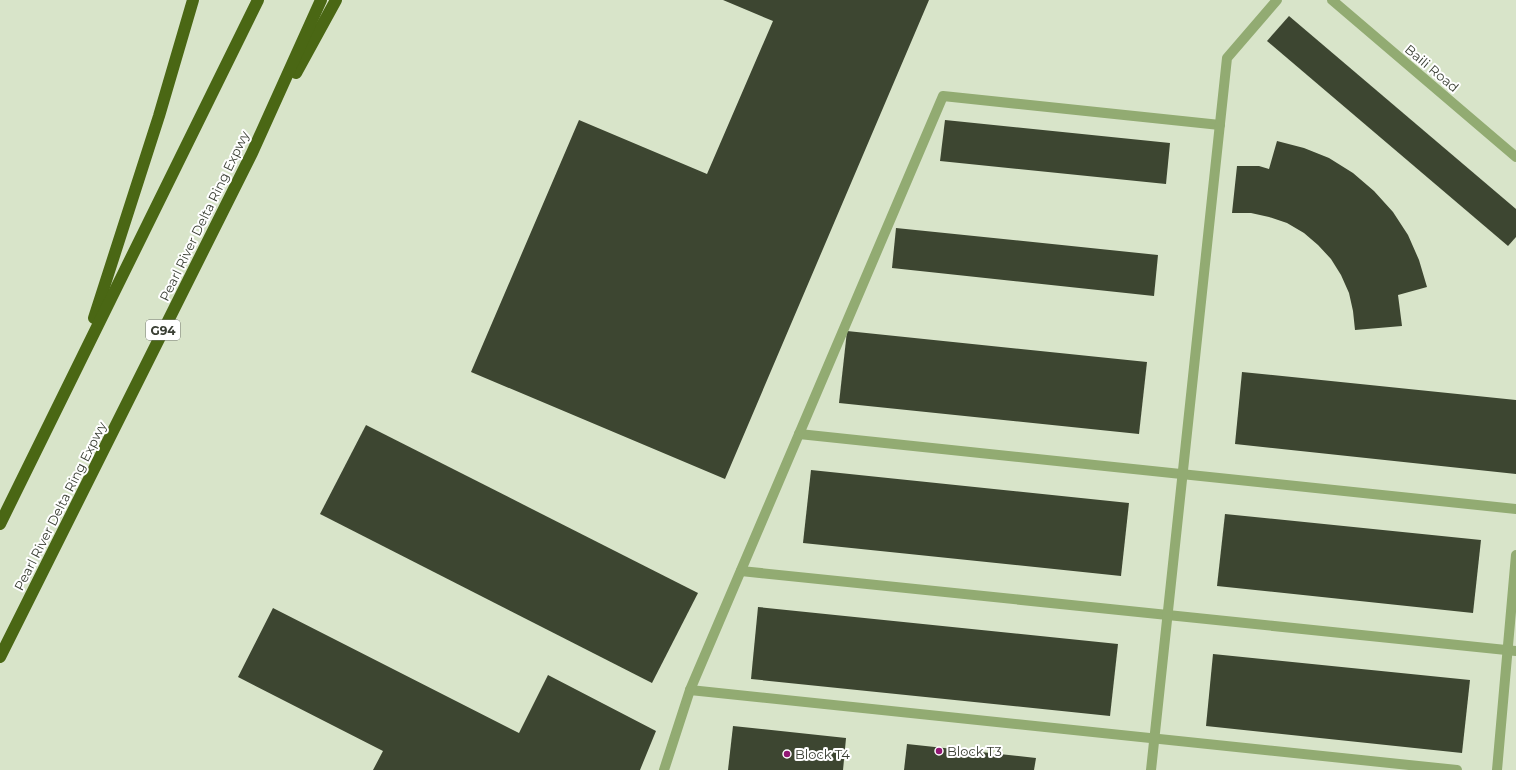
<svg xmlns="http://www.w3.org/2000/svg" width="1516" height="770" viewBox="0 0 1516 770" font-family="Montserrat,sans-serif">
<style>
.building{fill:#3d4631}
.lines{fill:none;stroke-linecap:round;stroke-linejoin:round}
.minor{stroke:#92ab72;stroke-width:10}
.highway{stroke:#4a6714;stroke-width:12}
.poi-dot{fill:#921774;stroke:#fff;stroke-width:1.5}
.labels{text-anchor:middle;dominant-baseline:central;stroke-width:4;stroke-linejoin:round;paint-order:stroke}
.shield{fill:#fff;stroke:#757971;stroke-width:1}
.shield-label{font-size:12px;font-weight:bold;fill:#3a3f34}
.street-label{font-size:13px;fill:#3a3f34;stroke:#fff}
.poi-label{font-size:13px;fill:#3a3f34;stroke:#fff;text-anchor:start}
</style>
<rect width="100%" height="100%" fill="#d8e4c9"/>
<g class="building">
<polygon points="723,0 929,0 725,479 471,372 579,120 707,174 773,21"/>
<polygon points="1289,16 1516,209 1516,237 1508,246 1267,41"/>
<polygon points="945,120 1170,143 1166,184 940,161"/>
<polygon points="1277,141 1304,148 1329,158 1353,173 1374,191 1393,212 1408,235 1419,260 1427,287 1398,295 1402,326 1355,330 1353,311 1349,293 1341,275 1331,259 1318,245 1304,233 1287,223 1269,217 1251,213 1232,213 1237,166 1259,166 1269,169"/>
<polygon points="896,228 1158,255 1154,296 892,268"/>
<polygon points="847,331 1147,362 1139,434 839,403"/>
<polygon points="1242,372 1516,400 1516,474 1235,444"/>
<polygon points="366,425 698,593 652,683 320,514"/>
<polygon points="811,470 1129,503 1121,576 803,543"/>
<polygon points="1225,514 1481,540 1473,613 1217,586"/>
<polygon points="758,607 1118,644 1110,716 751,679"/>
<polygon points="273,608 519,733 548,675 656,731 640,770 373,770 383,751 238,677"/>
<polygon points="1213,654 1470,680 1462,753 1206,726"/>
<polygon points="733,726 846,738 843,770 728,770"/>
<polygon points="907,744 1036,758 1034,770 904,770"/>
</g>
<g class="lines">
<g class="minor">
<polyline points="1332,0 1516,157"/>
<polyline points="799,434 1516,509"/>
<polyline points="741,571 1516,651"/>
<polyline points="690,690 1457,770"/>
<polyline points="664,770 690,690 943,96 1220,125"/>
<polyline points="1151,770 1227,58 1277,0"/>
<polyline points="1497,770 1516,555"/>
</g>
<g class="highway">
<polyline points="296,73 336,0"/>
<polyline points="94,318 159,116 193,0"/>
<polyline points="0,524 258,0"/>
<polyline points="0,657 252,153 321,0"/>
</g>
</g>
<g class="poi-dot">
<circle cx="939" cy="751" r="4"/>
<circle cx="787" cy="754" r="4"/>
</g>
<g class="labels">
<rect class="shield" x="146" y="320" width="34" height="20" rx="3"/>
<g class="shield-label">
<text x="163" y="330">G94</text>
</g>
<g class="street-label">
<text transform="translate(1432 68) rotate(40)">Baili Road</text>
<text transform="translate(204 216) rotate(-64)">Pearl River Delta Ring Expwy</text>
<text transform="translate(60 506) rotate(-63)">Pearl River Delta Ring Expwy</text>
</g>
<g class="poi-label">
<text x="947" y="751">Block T3</text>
<text x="795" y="754">Block T4</text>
</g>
</g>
</svg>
